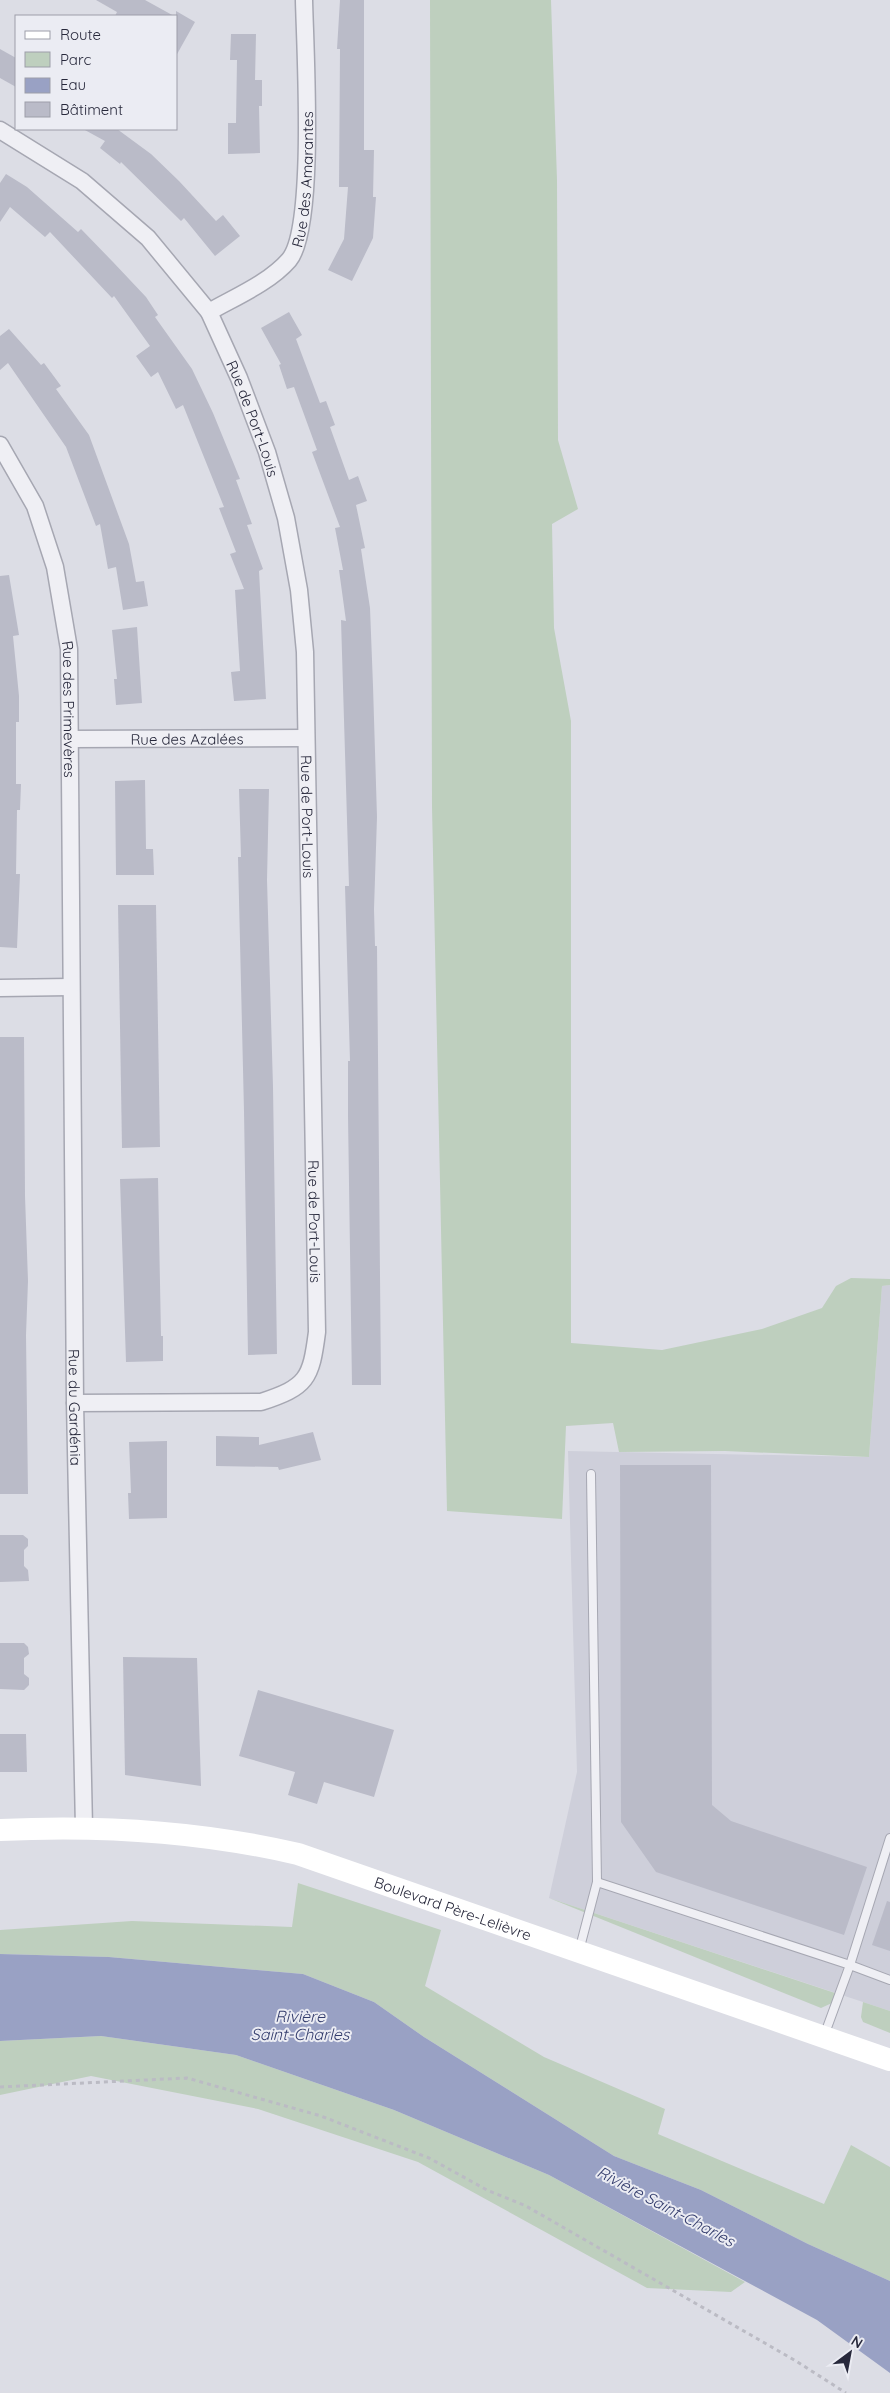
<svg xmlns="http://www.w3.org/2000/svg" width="890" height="2393" viewBox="0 0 890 2393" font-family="Quicksand,sans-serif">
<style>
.built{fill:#cecfda}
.green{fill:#becfbe}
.water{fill:#99a1c4}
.building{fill:#babbc8}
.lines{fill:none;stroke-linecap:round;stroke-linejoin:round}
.lane-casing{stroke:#a6a7b2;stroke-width:10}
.street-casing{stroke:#a6a7b2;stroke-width:19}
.path{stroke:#bbbbc4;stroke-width:3;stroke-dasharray:4 4;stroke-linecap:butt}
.lane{stroke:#efeff4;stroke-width:8}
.street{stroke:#efeff4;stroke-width:16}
.secondary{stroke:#fff;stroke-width:22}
.labels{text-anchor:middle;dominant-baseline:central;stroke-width:4;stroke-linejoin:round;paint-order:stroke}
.street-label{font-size:15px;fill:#27283b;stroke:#ebecf3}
.water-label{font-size:16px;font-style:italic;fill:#333c6c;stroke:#ebecf3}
</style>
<rect width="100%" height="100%" fill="#dcdde5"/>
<polygon class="built" points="890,1285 890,2011 549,1898 577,1772 568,1451 869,1457 882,1286"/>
<g class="green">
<polygon points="430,0 551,0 557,180 558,440 578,509 552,524 554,628 571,721 571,1343 662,1350 762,1329 822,1308 836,1286 851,1278 890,1279 890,1285 882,1286 869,1457 725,1451 619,1452 613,1423 566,1426 562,1519 447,1511 432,807"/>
<polygon points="298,1883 441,1930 425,1986 544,2057 665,2109 658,2134 824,2204 851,2145 890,2167 890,2281 808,2244 701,2190 614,2156 424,2037 374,2002 303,1974 109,1957 0,1954 0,1930 132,1921 292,1927"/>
<polygon points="549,1898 838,1994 832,2003 821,2008"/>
<polygon points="863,2002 890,2011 890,2033 863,2022 861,2017"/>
<polygon points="101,2036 236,2055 394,2110 549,2175 745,2282 731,2292 647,2288 418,2162 258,2109 91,2076 0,2095 0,2041"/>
</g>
<polygon class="water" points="0,1954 109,1957 303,1974 374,2002 424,2037 614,2156 701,2190 808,2244 890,2281 890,2373 817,2320 549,2175 394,2110 236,2055 101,2036 0,2041"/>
<g class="building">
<polygon points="96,0 145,0 174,16 115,16 117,12"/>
<polygon points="340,0 364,0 364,150 374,150 373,197 376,197 373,238 352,281 328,270 344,239 348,187 339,187 340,49 337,49"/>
<polygon points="176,11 195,22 176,56"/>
<polygon points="231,34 256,34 255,80 262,80 262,106 259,106 260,153 228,154 228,123 236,123 237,60 230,60"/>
<polygon points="0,49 16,58 16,87 0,78"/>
<polygon points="83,129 117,129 151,154 179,181 216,221 223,215 240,236 215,256 184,218 181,221 121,162 120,164 100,148 105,141"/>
<polygon points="6,174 27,187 78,232 81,229 113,262 146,297 158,315 155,317 192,369 213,413 240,479 236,480 252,524 247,525 263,569 259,571 266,699 234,701 231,672 240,671 235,590 244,589 230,554 236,552 219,508 224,507 183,405 176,409 158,372 151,377 136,356 150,346 114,296 112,298 50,232 45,237 10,207 0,222 0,183"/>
<polygon points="289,312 302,335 296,339 320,403 326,401 335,425 330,427 349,480 358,476 367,501 356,505 365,548 361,549 370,608 373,686 377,817 374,909 375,946 377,946 381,1385 352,1385 348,1116 348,1061 350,1061 345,886 349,886 341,620 346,621 339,570 343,570 335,528 340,527 312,452 317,450 294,387 287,389 279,365 281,364 261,328"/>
<polygon points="9,329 41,365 44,363 61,386 56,389 89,435 129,544 136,582 144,581 148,606 123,610 116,567 108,569 100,524 96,526 66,447 8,363 0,370 0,336"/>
<polygon points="9,575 19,635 13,636 19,696 19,722 16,722 16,784 21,784 20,810 17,810 16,874 20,874 17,948 0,947 0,576"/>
<polygon points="137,627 142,703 116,705 114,679 117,679 112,630"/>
<polygon points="145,780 146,849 153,849 154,875 116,875 115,781"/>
<polygon points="239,789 269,789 267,880 273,1087 277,1354 248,1355 244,1111 238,857 241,857"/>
<polygon points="118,905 156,905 160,1147 122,1148"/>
<polygon points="0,1037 24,1037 25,1196 28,1281 26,1335 28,1494 0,1494"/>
<polygon points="158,1178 161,1336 163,1336 163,1361 126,1362 120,1179"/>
<polygon points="313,1432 321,1460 279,1470 278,1467 216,1466 216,1436 259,1437 259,1445"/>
<polygon points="167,1441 167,1518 129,1519 128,1493 131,1493 129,1442"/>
<polygon points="620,1465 711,1465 712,1805 731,1821 867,1867 844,1935 656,1872 621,1822"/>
<polygon points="0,1535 23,1535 28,1539 28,1546 24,1550 24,1566 28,1570 29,1581 0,1582"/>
<polygon points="0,1643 24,1643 28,1647 29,1654 24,1658 24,1674 29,1678 29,1685 24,1690 0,1689"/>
<polygon points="123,1657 197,1658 201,1786 125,1775"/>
<polygon points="258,1690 394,1730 374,1797 324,1782 317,1804 288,1795 295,1772 239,1756"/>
<polygon points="0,1734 26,1734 27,1772 0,1772"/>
<polygon points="887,1901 890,1902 890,1951 872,1945"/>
</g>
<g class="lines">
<defs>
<g id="lane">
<polyline points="591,1474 597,1882"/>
<polyline points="890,1838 850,1965 890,1980"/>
<polyline points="579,1951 597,1882 850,1965 824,2036"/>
</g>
<g id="street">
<path id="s1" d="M0 130 82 181 148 238 209 312 239 378 267 452 286 518 299 590 305 652 317 1332C311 1379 307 1387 261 1402L75 1403"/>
<path id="s2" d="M209 312C235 297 269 283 289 260 316 228 305 49 304 0"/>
<path id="s3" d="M0 445 35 506 55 567 69 649 75 1403 84 1828"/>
<path id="s4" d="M71 739 305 738"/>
<polyline points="0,988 70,987"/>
</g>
</defs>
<use href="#lane" class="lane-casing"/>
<use href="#street" class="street-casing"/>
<polyline class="path" points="0,2087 187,2078 321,2116 429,2158 487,2190 526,2206 796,2361 846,2393"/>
<use href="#lane" class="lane"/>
<use href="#street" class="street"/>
<path class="secondary" id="s5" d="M0 1830C101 1825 199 1831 298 1854L890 2060"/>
</g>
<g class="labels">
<g class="street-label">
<text stroke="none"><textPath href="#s2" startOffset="179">Rue des Amarantes</textPath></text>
<text stroke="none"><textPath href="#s1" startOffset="395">Rue de Port-Louis</textPath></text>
<text stroke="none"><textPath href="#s3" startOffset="278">Rue des Primevères</textPath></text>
<text stroke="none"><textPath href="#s4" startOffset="116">Rue des Azalées</textPath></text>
<text stroke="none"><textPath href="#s1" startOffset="800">Rue de Port-Louis</textPath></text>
<text stroke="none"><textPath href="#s1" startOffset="1205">Rue de Port-Louis</textPath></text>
<text stroke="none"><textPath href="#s3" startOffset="976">Rue du Gardénia</textPath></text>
<text stroke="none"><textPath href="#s5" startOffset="464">Boulevard Père-Lelièvre</textPath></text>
</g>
<g class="water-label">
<text x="300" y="2016">Rivière<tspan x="300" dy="18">Saint-Charles</tspan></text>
<text transform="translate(666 2206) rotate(28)">Rivière Saint-Charles</text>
</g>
</g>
<rect x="15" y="15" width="162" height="115" fill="#ebecf3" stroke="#9d9ea9"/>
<rect x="25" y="31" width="25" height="8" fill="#ffffff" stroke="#9d9ea9"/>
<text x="60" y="40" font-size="15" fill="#27283b">Route</text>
<rect x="25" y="52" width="25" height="15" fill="#becfbe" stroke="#9d9ea9"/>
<text x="60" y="65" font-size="15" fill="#27283b">Parc</text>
<rect x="25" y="78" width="25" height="15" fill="#99a1c4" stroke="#9d9ea9"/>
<text x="60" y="90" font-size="15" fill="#27283b">Eau</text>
<rect x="25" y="102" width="25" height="15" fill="#babbc8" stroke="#9d9ea9"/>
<text x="60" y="115" font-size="15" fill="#27283b">Bâtiment</text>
<g transform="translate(850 2353) rotate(32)" stroke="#ebecf3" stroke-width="4" paint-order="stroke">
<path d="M0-4L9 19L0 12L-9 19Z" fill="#27283b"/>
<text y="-8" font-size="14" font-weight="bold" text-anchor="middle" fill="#27283b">N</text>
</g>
</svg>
